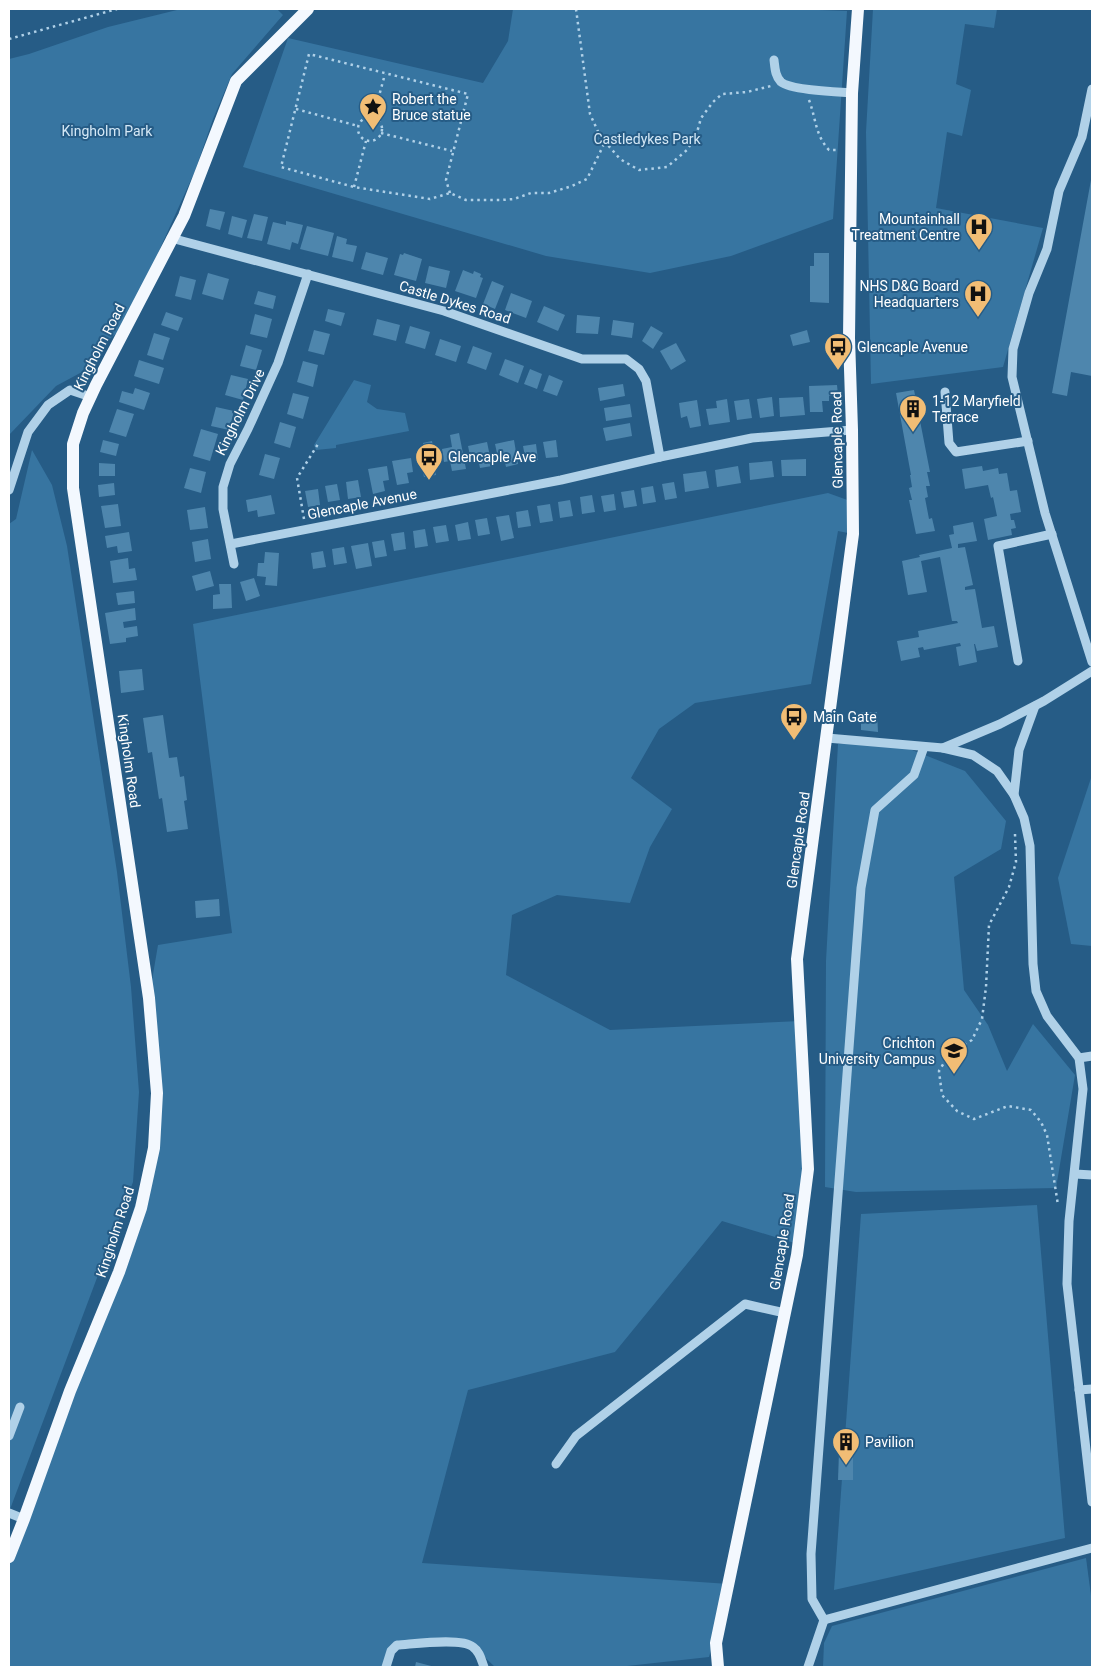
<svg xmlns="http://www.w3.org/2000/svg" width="1101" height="1676" viewBox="0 0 1101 1676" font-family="Roboto,sans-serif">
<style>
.green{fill:#3775a1}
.building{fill:#4e86ad}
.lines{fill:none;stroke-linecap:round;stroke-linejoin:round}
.path{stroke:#b0d1e8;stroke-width:2.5;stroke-dasharray:2.5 4;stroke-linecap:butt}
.minor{stroke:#b0d1e8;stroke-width:9}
.major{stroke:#f3f8fe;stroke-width:12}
.labels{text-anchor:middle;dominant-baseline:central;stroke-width:4;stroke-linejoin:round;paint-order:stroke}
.poi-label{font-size:14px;fill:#fff;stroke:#265c86;text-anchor:start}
.park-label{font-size:14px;fill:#d4e8f6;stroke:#265c86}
.street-label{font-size:14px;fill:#fff;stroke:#265c86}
</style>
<rect width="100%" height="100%" fill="#265c86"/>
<g class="green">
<polygon points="181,9 277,9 283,15 232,74 213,119 195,171 125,326 93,353 82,372 56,386 9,435 9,59 29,54 108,27"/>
<polygon points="513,9 792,9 847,11 833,219 731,256 650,273 546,256 243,167 288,38 483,83 508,41"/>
<polygon points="873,9 997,9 994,28 965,24 956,84 971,90 962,136 947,132 936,208 1043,228 1003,367 871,384 866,132"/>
<polygon points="354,380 371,385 367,402 377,409 405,413 409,431 336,445 336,448 316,450 314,445"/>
<polygon points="32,450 52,485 67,546 117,872 131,987 139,1092 133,1182 9,1512 9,524 16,519"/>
<polygon points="828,493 853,502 853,534 838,531 811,684 695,703 659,729 631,778 672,809 650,847 630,903 557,895 512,915 506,975 610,1030 800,1021 808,1169 798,1244 722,1221 615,1352 468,1390 422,1563 729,1584 709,1657 618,1667 495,1667 472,1645 397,1645 386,1667 9,1667 9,1557 94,1336 153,1148 149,998 158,945 232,933 193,624"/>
<polygon points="838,744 897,744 965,771 1006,821 1001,849 954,877 964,990 988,1025 1007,1071 1033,1024 1075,1075 1056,1188 856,1192 825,1187 826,961"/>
<polygon points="1092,775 1092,946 1071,944 1058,878"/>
<polygon points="1037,1205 1065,1538 834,1590 861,1214"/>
<polygon points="1086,1558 1092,1603 1092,1667 823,1667 824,1643 832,1626"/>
</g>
<g class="building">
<polygon points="1091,180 1092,376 1071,372 1067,396 1052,393"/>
<polygon points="210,209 225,212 220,230 206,226"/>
<polygon points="254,214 268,217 262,241 247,238"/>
<polygon points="232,216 247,220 242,238 228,234"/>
<polygon points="286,221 303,225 298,244 292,242 290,250 267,244 273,222 286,225"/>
<polygon points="307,226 334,233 328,256 300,249"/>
<polygon points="337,236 347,239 346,244 357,246 353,262 332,257"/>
<polygon points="366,252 388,258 383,275 361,269"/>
<polygon points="404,253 422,259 416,281 394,275 400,254 403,255"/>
<polygon points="814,253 829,253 829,303 810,302 810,266 814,266"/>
<polygon points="429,266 450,271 446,288 425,283"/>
<polygon points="463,270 473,274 474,271 481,274 480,277 483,278 476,298 455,291"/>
<polygon points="208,273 229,279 223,300 202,294"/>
<polygon points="180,276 196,280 191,300 175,296"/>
<polygon points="492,281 504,286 495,309 483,304"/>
<polygon points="258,291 276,296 273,309 254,304"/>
<polygon points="511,293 532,301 526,318 505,310"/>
<polygon points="544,306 565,315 558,331 537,322"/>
<polygon points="328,309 345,313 341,326 325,321"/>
<polygon points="166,312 183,318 178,331 161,325"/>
<polygon points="255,314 272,319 267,338 250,334"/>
<polygon points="577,315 600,317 598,334 576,333"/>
<polygon points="377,319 400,325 396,341 373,335"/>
<polygon points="613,320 634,323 632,338 611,335"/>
<polygon points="410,326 430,332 425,349 405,343"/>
<polygon points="651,326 663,333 653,349 642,341"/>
<polygon points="314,330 330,334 324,355 308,351"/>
<polygon points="807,330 810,342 793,346 790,335"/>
<polygon points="154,333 170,338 163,360 147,355"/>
<polygon points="440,339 461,346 456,362 435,355"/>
<polygon points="676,343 686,361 671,370 660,351"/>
<polygon points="246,345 262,350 256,370 240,366"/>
<polygon points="473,346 492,353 486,370 467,363"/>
<polygon points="505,359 524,366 518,383 499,375"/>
<polygon points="139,360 164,368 159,384 134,376"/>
<polygon points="303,361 318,365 313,387 297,382"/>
<polygon points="530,369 542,374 537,389 524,384"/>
<polygon points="231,375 248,379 243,400 225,395"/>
<polygon points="549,375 563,381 557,396 543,391"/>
<polygon points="623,384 625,396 600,401 598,388"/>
<polygon points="837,385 838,395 829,396 829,401 822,401 823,412 810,412 809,386"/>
<polygon points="135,388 150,393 144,410 119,402 122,391 133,394"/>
<polygon points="914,390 930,472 927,472 930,486 926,486 928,497 925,498 929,519 932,518 935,531 916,534 909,500 912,500 909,488 912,487 910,475 911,475 896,393"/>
<polygon points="293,393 309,397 303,419 287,414"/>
<polygon points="772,397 774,416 760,418 757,399"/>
<polygon points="803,397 805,415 780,417 779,398"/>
<polygon points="727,399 730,422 709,425 706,409 717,408 716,401"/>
<polygon points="749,399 752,418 737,420 734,401"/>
<polygon points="697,400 701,426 690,428 687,416 681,418 679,403"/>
<polygon points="630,404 632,417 606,421 604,408"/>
<polygon points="216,407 234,411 229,430 211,426"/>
<polygon points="117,409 134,414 126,437 109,432"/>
<polygon points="280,422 296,427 290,448 274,443"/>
<polygon points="630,423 632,436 606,441 603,428"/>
<polygon points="201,429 218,434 210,461 193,456"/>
<polygon points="459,433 466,469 452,471 450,461 444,462 442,449 452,447 450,435"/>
<polygon points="103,440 119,444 116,456 100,452"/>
<polygon points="514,440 518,464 506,467 504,457 498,458 495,444"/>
<polygon points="556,440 558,457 546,458 543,442"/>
<polygon points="432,441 434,451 438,450 441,464 434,465 436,475 424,477 419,453 424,452 423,443"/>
<polygon points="487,442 492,466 480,468 478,459 471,460 468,446"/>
<polygon points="536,444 538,460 526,462 523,446"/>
<polygon points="265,454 280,458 274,479 259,475"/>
<polygon points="411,458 413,472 407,473 409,483 397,485 392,461"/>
<polygon points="806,459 806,476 782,476 781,460"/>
<polygon points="772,461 774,477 750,480 749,463"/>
<polygon points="99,463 115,464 115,476 99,476"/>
<polygon points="387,466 389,480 383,481 385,491 373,494 368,469"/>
<polygon points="738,466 741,483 717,487 715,470"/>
<polygon points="982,466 983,471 998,468 999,474 1007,473 1010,491 1017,490 1021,512 1010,514 1011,520 1014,520 1016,528 1011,529 1012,535 988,540 984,519 997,516 993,497 991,498 988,485 965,489 962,469"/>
<polygon points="190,468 206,472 201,493 184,488"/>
<polygon points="706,471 709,488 685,492 683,474"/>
<polygon points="358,480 361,497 348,499 346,482"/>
<polygon points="674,482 677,498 665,500 662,484"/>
<polygon points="114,483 115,495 99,497 98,485"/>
<polygon points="337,484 340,500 328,502 325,486"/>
<polygon points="653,486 656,502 643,504 641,488"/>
<polygon points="318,489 320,505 308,507 305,491"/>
<polygon points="634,490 637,506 624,508 621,492"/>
<polygon points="614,494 616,510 604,512 601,496"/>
<polygon points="271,495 275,514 258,517 257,510 248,512 246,500"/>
<polygon points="592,495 595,512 582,514 580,497"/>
<polygon points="570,500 573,516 560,518 558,502"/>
<polygon points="118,504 121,526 105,528 101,506"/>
<polygon points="550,504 553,521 540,523 537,506"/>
<polygon points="205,507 208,528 190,530 187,510"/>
<polygon points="528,510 531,526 518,528 516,512"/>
<polygon points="509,515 514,538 501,541 496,517"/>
<polygon points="487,518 490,534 478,536 475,520"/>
<polygon points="468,522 471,539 458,541 455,525"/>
<polygon points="973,522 977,541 958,544 958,548 965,547 973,585 965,587 965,590 975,589 982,628 994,626 998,647 977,651 975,644 974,644 977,662 959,666 956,647 961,646 960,643 924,650 923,647 918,648 920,657 901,661 897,641 919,637 918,631 958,623 957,621 952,621 940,557 921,561 927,592 908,595 902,561 920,557 919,555 952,548 949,535 954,534 953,526"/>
<polygon points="446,525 449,541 436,543 433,527"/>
<polygon points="425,529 428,546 415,548 413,531"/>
<polygon points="129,532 132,551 118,553 117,546 107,548 105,536"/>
<polygon points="404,532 406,549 394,551 391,534"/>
<polygon points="208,539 211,559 195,562 192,542"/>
<polygon points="384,540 387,556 375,558 372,542"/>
<polygon points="368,543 372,566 356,569 351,546"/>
<polygon points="344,547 347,563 334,565 332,549"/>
<polygon points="323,551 326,567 313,569 311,553"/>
<polygon points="265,552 279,553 277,586 265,585 266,577 257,576 258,563 264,563"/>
<polygon points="128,558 129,569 135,568 137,580 113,583 110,561"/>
<polygon points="210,571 214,586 196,591 192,576"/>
<polygon points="254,578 260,596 246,601 240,582"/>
<polygon points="219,584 231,584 232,608 213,609 213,595 220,594"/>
<polygon points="134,591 135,603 118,605 116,593"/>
<polygon points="135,608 136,620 123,622 124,628 137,626 138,636 126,638 126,642 110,644 105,613"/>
<polygon points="142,669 144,690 121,693 119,671"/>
<polygon points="861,712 877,712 878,732 861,730"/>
<polygon points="163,715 169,758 177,757 180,777 184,776 187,800 184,801 188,829 167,832 162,798 159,799 152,752 148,753 143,718"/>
<polygon points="219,899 220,916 196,918 195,901"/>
<polygon points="839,1452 853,1452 853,1480 838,1480"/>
<polygon points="416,1662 435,1667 415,1667"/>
</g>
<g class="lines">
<g class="path">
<polyline points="576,9 590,114 600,136 620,159 639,170 667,167 687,150 696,136 701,118 713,102 722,94 747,92 771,86"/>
<polyline points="9,39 117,9"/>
<path d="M809 100C816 118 815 135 829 150H838"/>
<polyline points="296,109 358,126"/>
<circle cx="370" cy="129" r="12"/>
<polyline points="373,118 385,74"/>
<polyline points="381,133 452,151"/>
<polyline points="354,187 366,141"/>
<polyline points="450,193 446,180 468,94 309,54 281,167 354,187 430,199 450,193 466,200 501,200 514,199 531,193 549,193 572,186 587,179 605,142"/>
<polyline points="304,519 297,478 318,444"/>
<polyline points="1015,834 1016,862 1009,887 989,925 986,987 982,1019 972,1040 950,1053 939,1071 942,1095 957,1111 974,1119 1008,1106 1031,1110 1041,1122 1047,1135 1058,1205"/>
</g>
<g class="minor">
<path d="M774 60C775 68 775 76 781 82 790 90 838 92 852 93"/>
<polyline points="1092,89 1082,137 1059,191 1047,249 1029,293 1013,349 1012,377 1045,513 1092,662"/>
<polyline points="171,238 444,311 582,359 626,359 639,369 646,381 660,457"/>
<polyline points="945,392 949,443 956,452 1028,441"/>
<polyline points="9,490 28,432 48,405 70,390 91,397"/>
<polyline points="231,544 561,480 660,457 752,438 852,430"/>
<polyline points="234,564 223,509 223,487 230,464 248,429 278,363 308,274"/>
<polyline points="1018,661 998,546 1052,534"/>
<polyline points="827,738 943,748 973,755 997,771 1014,795 1024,818 1030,846 1033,964 1036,991 1047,1016 1079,1058 1083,1089 1069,1221 1067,1284 1092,1502"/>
<polyline points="943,748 1000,724 1044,701 1092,671"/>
<polyline points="1014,795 1019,750 1035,706"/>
<polyline points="1079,1058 1092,1056"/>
<polyline points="1075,1174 1092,1175"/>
<polyline points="1079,1390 1092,1389"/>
<polyline points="9,1436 20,1407"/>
<polyline points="556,1464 576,1436 745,1304 785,1313"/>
<polyline points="9,1513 24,1519"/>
<polyline points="824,1620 1092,1548"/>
<path d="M386 1667 391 1651 397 1645C414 1644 462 1637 473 1647 480 1652 481 1659 484 1667"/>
<polyline points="808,1667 824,1620 812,1599 811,1554 861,888 875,810 914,775 924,747"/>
</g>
<g class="major">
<polyline points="9,1557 24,1519 70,1391 119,1272 141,1208 154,1148 157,1093 149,998 73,488 73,444 83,413 96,385 184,216 236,81 308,9"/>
<polyline points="718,1667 716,1643 797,1255 808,1169 797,959 853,534 852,430 849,338 852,93 858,9"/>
</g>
</g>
<defs>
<symbol id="sight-pin" viewBox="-11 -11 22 30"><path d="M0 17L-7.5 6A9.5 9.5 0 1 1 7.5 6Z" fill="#f1bd75" stroke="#265c86"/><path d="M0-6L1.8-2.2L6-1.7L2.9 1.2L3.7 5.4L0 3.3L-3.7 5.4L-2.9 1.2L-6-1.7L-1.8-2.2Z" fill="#111"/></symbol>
<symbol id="hospital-pin" viewBox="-11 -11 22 30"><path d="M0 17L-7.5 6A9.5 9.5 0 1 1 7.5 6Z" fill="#f1bd75" stroke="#265c86"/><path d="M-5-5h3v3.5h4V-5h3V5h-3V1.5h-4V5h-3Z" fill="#111"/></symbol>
<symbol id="bus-pin" viewBox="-11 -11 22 30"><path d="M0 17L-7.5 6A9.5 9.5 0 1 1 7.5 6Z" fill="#f1bd75" stroke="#265c86"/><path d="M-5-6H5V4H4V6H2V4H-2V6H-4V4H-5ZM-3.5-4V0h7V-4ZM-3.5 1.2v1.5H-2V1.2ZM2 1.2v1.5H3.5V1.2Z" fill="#111"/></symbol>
<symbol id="building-pin" viewBox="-11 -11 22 30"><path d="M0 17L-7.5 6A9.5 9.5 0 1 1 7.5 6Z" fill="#f1bd75" stroke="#265c86"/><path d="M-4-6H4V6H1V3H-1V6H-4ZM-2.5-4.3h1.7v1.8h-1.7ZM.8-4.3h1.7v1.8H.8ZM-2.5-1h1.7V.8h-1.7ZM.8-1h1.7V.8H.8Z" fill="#111"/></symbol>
<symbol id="university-pin" viewBox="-11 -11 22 30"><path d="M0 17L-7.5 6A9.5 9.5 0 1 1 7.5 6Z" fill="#f1bd75" stroke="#265c86"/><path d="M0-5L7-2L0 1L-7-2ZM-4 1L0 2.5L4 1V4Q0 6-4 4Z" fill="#111"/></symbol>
</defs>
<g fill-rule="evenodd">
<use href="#sight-pin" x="357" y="91" width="32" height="43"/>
<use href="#hospital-pin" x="963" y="211" width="32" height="43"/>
<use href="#hospital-pin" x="962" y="278" width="32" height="43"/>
<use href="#bus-pin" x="822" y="331" width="32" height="43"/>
<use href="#building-pin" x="897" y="393" width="32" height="43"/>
<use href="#bus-pin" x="413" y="441" width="32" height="43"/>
<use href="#bus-pin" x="778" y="701" width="32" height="43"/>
<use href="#university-pin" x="938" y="1035" width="32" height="43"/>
<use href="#building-pin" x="830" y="1426" width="32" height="43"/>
</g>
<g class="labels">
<g class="poi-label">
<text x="392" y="99">Robert the<tspan x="392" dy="16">Bruce statue</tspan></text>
<text x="960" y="219" text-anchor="end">Mountainhall<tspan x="960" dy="16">Treatment Centre</tspan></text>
<text x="959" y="286" text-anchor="end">NHS D&amp;G Board<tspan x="959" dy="16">Headquarters</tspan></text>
<text x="857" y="347">Glencaple Avenue</text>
<text x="932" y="401">1-12 Maryfield<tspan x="932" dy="16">Terrace</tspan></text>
<text x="448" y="457">Glencaple Ave</text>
<text x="813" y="717">Main Gate</text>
<text x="935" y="1043" text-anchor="end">Crichton<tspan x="935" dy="16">University Campus</tspan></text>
<text x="865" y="1442">Pavilion</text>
</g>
<g class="park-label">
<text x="107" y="131">Kingholm Park</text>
<text x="647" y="139">Castledykes Park</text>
</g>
<g class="street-label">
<text transform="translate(455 302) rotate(17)">Castle Dykes Road</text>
<text transform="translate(99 347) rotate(-63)">Kingholm Road</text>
<text transform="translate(240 412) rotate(-64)">Kingholm Drive</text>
<text transform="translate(837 440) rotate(-91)">Glencaple Road</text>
<text transform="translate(362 504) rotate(-11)">Glencaple Avenue</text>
<text transform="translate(129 761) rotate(82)">Kingholm Road</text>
<text transform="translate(798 840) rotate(-82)">Glencaple Road</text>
<text transform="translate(115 1232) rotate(-72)">Kingholm Road</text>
<text transform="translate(782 1242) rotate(-81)">Glencaple Road</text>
</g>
</g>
<rect width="1101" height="1676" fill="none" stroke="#ffffff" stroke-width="20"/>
</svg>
